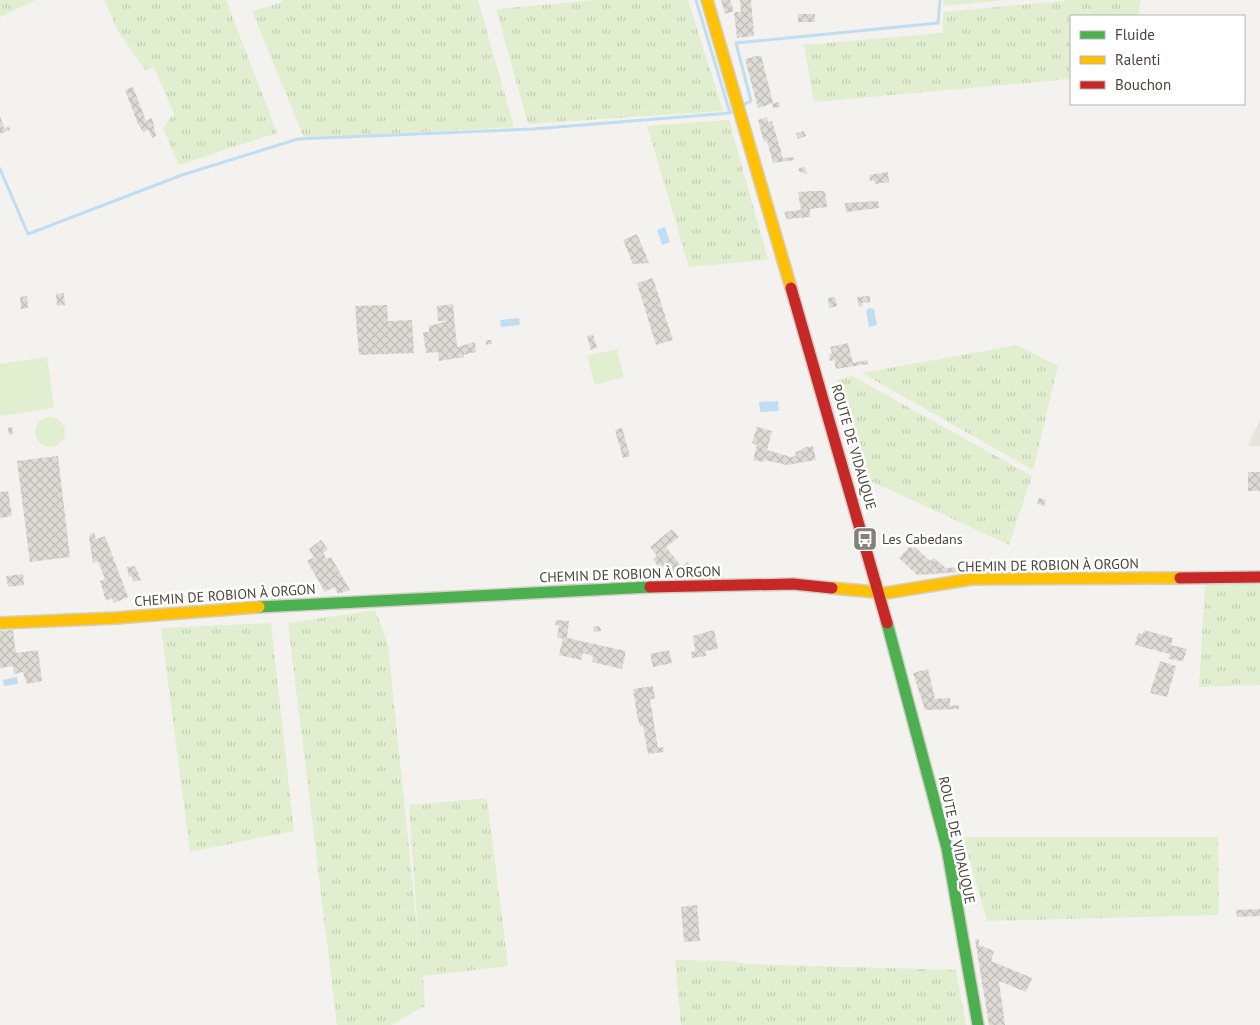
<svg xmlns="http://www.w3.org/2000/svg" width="1260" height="1025" viewBox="0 0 1260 1025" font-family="'PT Sans',sans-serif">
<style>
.residential{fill:#e7e4dc}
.grass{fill:url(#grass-tufts)}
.park{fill:#e1eecf}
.water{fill:#c0ddf1}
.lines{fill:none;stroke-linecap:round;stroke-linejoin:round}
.stream{stroke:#c0ddf1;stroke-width:3}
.building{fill:url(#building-cross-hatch)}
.fast-casing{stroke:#d3cfc5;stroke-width:14}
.slow-casing{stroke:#d3cfc5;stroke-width:14}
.jam-casing{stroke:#d3cfc5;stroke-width:14}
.fast{stroke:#4caf50;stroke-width:11}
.slow{stroke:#ffc107;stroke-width:11}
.jam{stroke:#c62828;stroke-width:11}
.labels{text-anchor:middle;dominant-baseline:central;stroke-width:5;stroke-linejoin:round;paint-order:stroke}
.street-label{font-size:14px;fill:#4b4439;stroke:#fff}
.poi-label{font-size:14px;fill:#4b4439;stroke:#fff;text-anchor:start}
</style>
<defs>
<pattern id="grass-tufts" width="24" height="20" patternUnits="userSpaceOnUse" patternTransform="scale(1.25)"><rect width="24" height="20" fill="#e1eecf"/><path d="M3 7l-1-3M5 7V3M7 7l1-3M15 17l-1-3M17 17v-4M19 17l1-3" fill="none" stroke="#c3cdb2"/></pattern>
<pattern id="building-cross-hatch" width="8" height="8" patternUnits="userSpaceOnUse" patternTransform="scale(1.25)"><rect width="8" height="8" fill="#dedbd6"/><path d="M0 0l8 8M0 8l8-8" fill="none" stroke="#c0bdb8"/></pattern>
</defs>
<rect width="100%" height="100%" fill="#f4f2ee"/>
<polygon class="residential" points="1260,419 1260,446 1248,446"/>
<g class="grass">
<polygon points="0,0 36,0 0,17"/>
<polygon points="104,0 226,0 277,133 179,165 163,128 174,114 154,67 146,71 119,33"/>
<polygon points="282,0 478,0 514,127 304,138 252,11 283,2"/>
<polygon points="596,0 688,0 723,111 528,124 496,9"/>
<polygon points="944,0 1006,0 943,6"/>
<polygon points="1071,0 1141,0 1138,16 1071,16 1071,79 814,102 804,45 943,33 943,12"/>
<polygon points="729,120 768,260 689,267 647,126"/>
<polygon points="1017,345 1058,366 1033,470 862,373"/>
<polygon points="852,376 1032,476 1009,545 864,478 837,380"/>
<polygon points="1260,582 1260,685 1199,687 1205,584"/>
<polygon points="375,610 388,644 419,947 409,805 487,798 508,966 423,976 425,1006 391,1025 337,1025 288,623"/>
<polygon points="271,623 294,831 190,852 161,628"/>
<polygon points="963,837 1218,837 1219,915 987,921"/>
<polygon points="675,960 732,961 746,964 956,970 966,1025 681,1025"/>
</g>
<g class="park">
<polygon points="617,349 624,377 595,385 587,356"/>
<polygon points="47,357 54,408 0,416 0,364"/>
<circle cx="50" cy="432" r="15"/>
</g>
<g class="water">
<polygon points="665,227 670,242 662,245 657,230"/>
<polygon points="869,308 874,309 877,325 869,327 866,311"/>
<polygon points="519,318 520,325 501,327 500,320"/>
<polygon points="778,401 779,411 760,412 759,402"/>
<polygon points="17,677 18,684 4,686 3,680"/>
</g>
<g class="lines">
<g class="stream">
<polyline points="696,0 730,113"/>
<polyline points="743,105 751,101 736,43 938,23 940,0"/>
<polyline points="0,169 28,234 182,175 298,139 533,129 730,113 734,111"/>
</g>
</g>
<g class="building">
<polygon points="721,0 730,0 734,11 725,14"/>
<polygon points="740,0 751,0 754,36 737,38 734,12 741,12"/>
<rect x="798" y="14" width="17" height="8"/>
<polygon points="761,55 773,103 758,108 745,59"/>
<polygon points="133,87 146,121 152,118 156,136 152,138 149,130 143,132 138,124 125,90"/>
<polygon points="779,102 780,107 773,108 772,104"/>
<polygon points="0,116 4,128 9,127 10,130 0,134"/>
<polygon points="767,117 768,122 772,121 783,158 793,157 795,160 773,163 767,141 764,142 758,120"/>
<polygon points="804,131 806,136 798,139 796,133"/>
<polygon points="805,167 807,174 799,171 799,168"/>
<polygon points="888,172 889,182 875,184 874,180 870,181 869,175"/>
<polygon points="813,191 825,191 827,207 810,209 810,217 787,219 784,212 801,210 798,192"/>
<polygon points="878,201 879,208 846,212 845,203"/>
<polygon points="637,234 645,253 649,263 633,264 631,259 623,240"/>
<polygon points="653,278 673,340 656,345 637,283"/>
<polygon points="64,293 65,305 57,306 56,294"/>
<polygon points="27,296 28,308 21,309 20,297"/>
<polygon points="870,296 870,302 862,303 863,306 859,307 857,297"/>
<polygon points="835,297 837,306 829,308 828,298"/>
<polygon points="453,304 457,347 475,342 476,352 463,355 464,357 439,361 438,352 426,353 423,332 429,332 429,326 447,321 438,321 437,306"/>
<polygon points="387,305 388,321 412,320 414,353 359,355 355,306"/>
<polygon points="593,334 597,348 591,350 587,336"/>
<polygon points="486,340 491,340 492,344 486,345"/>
<polygon points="848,343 853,363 867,360 868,364 836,369 834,360 830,361 829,354 832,353 830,347"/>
<polygon points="12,427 13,434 9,435 8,428"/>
<polygon points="757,427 772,431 767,450 791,457 796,456 795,452 802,450 802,448 813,446 816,460 787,465 764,460 764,462 753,460 757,445 752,443"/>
<polygon points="622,428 630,456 623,458 615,430"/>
<polygon points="58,456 70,557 30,562 17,461"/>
<rect x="1248" y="472" width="12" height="19"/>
<polygon points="8,491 12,516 0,518 0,492"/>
<polygon points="1039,498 1046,500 1044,506 1037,504"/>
<polygon points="672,529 679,537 666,547 682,567 688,562 696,573 711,573 720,570 723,579 678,582 665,565 660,569 653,559 657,556 650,547"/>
<polygon points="94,533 96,539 105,536 128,597 114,603 112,598 106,601 100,581 105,579 98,561 93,563 89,537 90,534"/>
<polygon points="321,540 328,549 323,553 327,559 331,557 350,590 338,594 334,587 325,592 307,561 314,557 309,549"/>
<polygon points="910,546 913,549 915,547 930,561 934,558 946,568 960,567 960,572 917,575 899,558"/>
<polygon points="135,566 141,580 133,582 132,576 129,577 127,567"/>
<polygon points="23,574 24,585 8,587 6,576"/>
<polygon points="556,620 569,621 567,638 626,651 622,669 592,662 593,656 583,653 581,660 559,655 563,639 557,637 559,626 555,625"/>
<polygon points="600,626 601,631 594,632 593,627"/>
<polygon points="13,630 16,653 38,650 42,681 27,684 23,672 14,674 13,666 0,668 0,631"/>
<polygon points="714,630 718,649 706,651 706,656 692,658 691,652 695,651 693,636"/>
<polygon points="1144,630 1173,638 1171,645 1187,649 1183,661 1169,659 1170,654 1135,645 1138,633 1143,634"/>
<polygon points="669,650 672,663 653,667 650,654"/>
<polygon points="1160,661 1176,666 1167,697 1150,693"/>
<polygon points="928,669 935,699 950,698 950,706 959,705 959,709 925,710 913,673"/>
<polygon points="653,686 655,699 650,699 658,748 663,747 664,752 648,754 643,726 640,726 637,715 633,689"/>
<polygon points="697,905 700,941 684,942 681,907"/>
<polygon points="1260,909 1260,916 1237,917 1236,910"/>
<polygon points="975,939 979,939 979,945 994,951 991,961 1032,978 1026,992 999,981 1005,1025 989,1025"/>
</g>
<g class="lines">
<defs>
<g id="fast">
<polyline points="259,607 650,587"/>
<polyline points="887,623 947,848 978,1025"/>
</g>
<g id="slow">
<polyline points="707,0 791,288"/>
<polyline points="832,588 886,593 972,579 1180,578"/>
<polyline points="0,623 116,618 259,607"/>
</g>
<g id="jam">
<polyline points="791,288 887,623"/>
<polyline points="1180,578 1260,577"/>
<polyline points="650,587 793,584 832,588"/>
</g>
</defs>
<use href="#fast" class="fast-casing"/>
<use href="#slow" class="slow-casing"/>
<use href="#jam" class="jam-casing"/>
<use href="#fast" class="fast"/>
<use href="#slow" class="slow"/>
<use href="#jam" class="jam"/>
</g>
<defs>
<symbol id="bus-square" viewBox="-11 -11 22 22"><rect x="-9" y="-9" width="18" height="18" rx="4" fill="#868178" stroke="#fff"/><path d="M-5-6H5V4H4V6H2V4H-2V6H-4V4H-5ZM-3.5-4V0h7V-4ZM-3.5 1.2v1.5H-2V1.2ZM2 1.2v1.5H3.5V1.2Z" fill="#fff"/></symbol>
</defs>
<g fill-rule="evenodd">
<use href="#bus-square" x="851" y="525" width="28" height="28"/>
</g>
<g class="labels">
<g class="street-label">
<text transform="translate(854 447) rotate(74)">ROUTE DE VIDAUQUE</text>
<text transform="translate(1048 565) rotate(-1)">CHEMIN DE ROBION À ORGON</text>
<text transform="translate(630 574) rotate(-2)">CHEMIN DE ROBION À ORGON</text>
<text transform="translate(225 595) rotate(-4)">CHEMIN DE ROBION À ORGON</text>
<text transform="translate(957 840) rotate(78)">ROUTE DE VIDAUQUE</text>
</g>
<g class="poi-label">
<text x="882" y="539">Les Cabedans</text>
</g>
</g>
<rect x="1070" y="15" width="175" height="90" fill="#ffffff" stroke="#b7b4b0"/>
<rect x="1080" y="31" width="25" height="8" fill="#4caf50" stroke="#b7b4b0"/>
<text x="1115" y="40" font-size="15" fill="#4b4439">Fluide</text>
<rect x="1080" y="56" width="25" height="8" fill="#ffc107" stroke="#b7b4b0"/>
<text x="1115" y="65" font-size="15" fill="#4b4439">Ralenti</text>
<rect x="1080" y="81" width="25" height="8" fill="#c62828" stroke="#b7b4b0"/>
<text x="1115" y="90" font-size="15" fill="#4b4439">Bouchon</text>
</svg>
